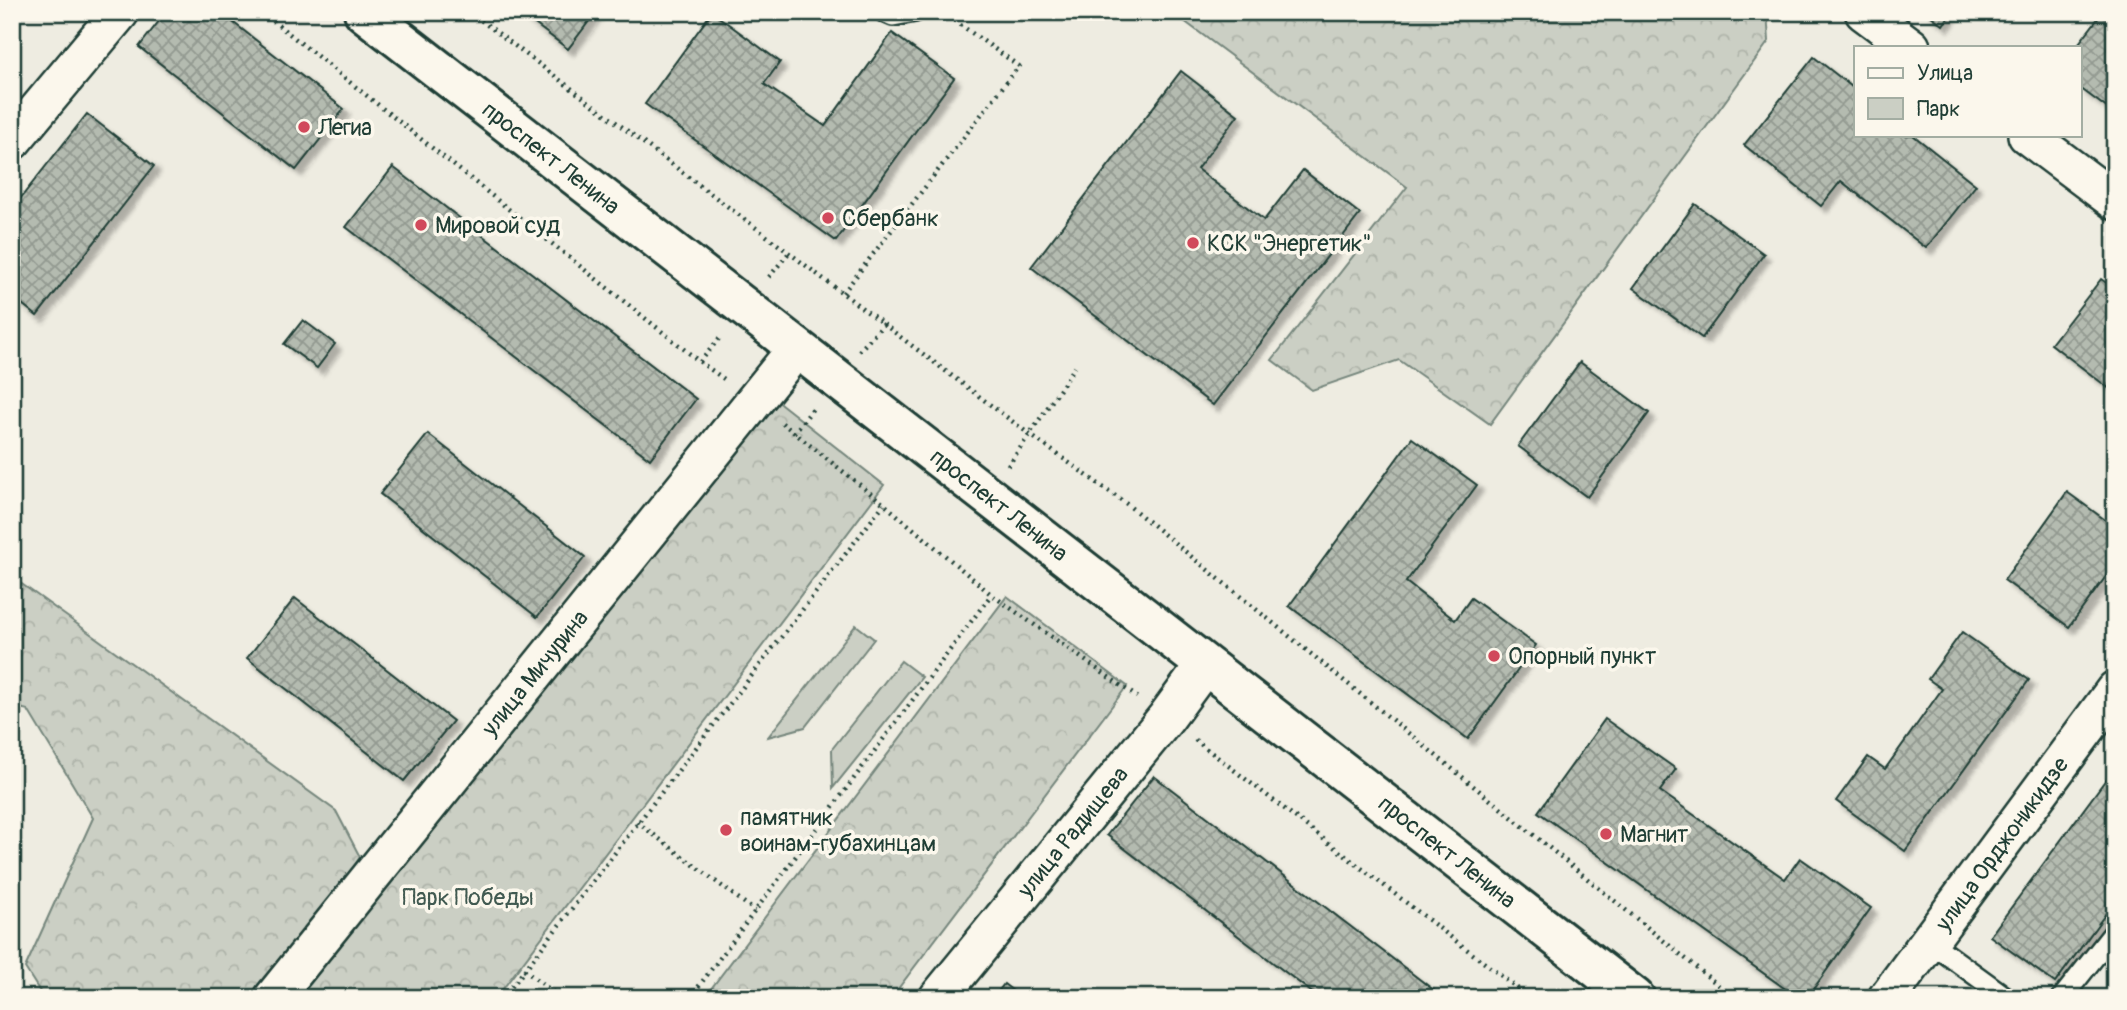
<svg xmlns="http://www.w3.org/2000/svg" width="2127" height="1010" viewBox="0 0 2127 1010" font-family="Pangolin,sans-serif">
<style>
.green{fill:#cbcfc4;stroke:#75867c;stroke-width:2}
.forest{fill:url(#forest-crowns);stroke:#75867c;stroke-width:2}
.building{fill:url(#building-cross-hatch);stroke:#1f3d34;stroke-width:2;filter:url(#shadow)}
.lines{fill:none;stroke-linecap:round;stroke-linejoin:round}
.service-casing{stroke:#1f3d34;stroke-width:24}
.minor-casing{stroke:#1f3d34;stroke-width:42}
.secondary-casing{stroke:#1f3d34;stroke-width:44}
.path{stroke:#1f3d34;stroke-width:4.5;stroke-dasharray:2 5;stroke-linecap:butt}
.service{stroke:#fbf7ec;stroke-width:19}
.minor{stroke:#fbf7ec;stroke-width:37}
.secondary{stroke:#fbf7ec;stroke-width:38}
.poi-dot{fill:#d1495b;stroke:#fbf7ec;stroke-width:2.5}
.labels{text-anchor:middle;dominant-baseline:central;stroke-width:7;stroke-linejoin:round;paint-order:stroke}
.poi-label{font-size:23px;fill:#1f3d34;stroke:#fbf7ec;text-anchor:start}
.street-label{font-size:23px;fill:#1f3d34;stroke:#fbf7ec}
.park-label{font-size:23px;fill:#415a51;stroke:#fbf7ec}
</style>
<defs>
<pattern id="forest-crowns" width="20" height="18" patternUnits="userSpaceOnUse" patternTransform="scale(1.75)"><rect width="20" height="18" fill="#cbcfc4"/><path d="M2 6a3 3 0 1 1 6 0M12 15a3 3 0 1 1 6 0" fill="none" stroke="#aeb3a9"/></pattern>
<pattern id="building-cross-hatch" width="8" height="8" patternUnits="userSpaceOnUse" patternTransform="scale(1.75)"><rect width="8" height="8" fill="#b4bbb0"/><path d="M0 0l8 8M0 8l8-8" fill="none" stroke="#929990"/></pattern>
<filter id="shadow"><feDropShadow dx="6" dy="6" stdDeviation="2" flood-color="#0004"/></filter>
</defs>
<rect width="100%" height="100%" fill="#eeece1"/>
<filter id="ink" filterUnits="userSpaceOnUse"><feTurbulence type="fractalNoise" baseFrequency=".0143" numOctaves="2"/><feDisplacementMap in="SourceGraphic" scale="14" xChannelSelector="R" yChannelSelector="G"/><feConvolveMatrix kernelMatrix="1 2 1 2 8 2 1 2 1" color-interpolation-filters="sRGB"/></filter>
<g filter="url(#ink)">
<g class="green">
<polygon points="856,625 874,639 805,727 768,737"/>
<polygon points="901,661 922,677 833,788 832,749"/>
</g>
<g class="forest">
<polygon points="1172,12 1767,12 1769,41 1490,424 1399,360 1312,390 1272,360 1407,187"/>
<polygon points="762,389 884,485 496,998 283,998"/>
<polygon points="12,577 336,811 360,857 303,946 262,998 44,998 25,968 93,818 28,710 12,706"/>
<polygon points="1007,596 1127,686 891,998 704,998"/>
</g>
<g class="building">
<polygon points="166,12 220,12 344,109 296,170 139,47"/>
<polygon points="519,12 596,12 568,49"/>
<polygon points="712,12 780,62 764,84 825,126 892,33 954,78 836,241 645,104"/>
<polygon points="1926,12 1952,12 1943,25"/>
<polygon points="2103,12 2115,12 2115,114 2080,88 2080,47 2076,47"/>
<polygon points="1814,57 1856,90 1856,135 1913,135 1976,185 1926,248 1841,181 1821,206 1744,145"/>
<polygon points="1181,71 1238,115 1197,169 1264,220 1303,170 1360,214 1213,405 1031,267"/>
<polygon points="87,114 154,166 37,316 12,296 12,209"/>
<polygon points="393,167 696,399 650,459 346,227"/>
<polygon points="1695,204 1764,254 1702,338 1633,288"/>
<polygon points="2101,279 2115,289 2115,393 2051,344"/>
<polygon points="303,320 335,344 317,368 284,344"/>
<polygon points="1580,362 1649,413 1587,497 1518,446"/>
<polygon points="428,434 585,557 537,617 380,494"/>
<polygon points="1412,438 1477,485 1406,582 1455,620 1471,598 1536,645 1468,739 1289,606"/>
<polygon points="2067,492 2115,527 2115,564 2069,627 2004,580"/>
<polygon points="295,598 453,721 404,781 247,658"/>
<polygon points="1962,632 2029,680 1905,851 1836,801 1868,757 1885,769 1942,689 1928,679"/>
<polygon points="1605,719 1676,769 1660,791 1785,879 1800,858 1871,908 1807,998 1798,998 1538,812"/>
<polygon points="2115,767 2115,901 2055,983 1990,936"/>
<polygon points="1154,776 1444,998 1319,998 1107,835"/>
<polygon points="1004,984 1022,998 993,998"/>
</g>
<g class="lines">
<defs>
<g id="service">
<polyline points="884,12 893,16 915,12"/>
<polyline points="1930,942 2007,998"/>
<polyline points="2062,998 2115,931"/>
</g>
<g id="minor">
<polyline points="1864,12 1911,47"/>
<polyline points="2027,135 2115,201"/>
<polyline points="12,141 120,12"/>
<polyline points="273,998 797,348"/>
<polyline points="938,998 1166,718 1205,665"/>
<polyline points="1887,998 2115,690"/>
</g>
<polyline id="secondary" points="364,12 1635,998"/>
</defs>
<use href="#service" class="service-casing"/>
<use href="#minor" class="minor-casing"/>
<use href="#secondary" class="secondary-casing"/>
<g class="path">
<polyline points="262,12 700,362 724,379"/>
<polyline points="470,12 1029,434 1128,505 1734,998"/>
<polyline points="769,277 788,254"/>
<polyline points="843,293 1019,66 942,12"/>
<polyline points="859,351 885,323"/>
<polyline points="700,362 721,336"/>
<polyline points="782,423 884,504 992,595 1137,697"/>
<polyline points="794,433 814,407"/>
<polyline points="1008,466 1075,367"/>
<polyline points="1195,740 1530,998"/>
<polyline points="637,822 755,911"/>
<polyline points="524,970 561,998"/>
<polyline points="503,998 884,504"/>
<polyline points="690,998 991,595"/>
</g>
<use href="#service" class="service"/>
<use href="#minor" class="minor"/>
<use href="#secondary" class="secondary"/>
</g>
</g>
<g class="poi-dot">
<circle cx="304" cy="127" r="7"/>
<circle cx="828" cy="218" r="7"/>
<circle cx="421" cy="225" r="7"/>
<circle cx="1193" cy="243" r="7"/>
<circle cx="1494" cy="656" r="7"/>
<circle cx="726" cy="830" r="7"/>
<circle cx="1606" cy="834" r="7"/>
</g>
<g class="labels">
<g class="poi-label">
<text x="318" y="127">Легиа</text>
<text x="842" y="218">Сбербанк</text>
<text x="435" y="225">Мировой суд</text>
<text x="1207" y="243">КСК "Энергетик"</text>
<text x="1508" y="656">Опорный пункт</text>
<text x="740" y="817">памятник<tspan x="740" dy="26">воинам-губахинцам</tspan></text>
<text x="1620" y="834">Магнит</text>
</g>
<g class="street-label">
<text transform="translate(551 158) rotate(38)">проспект Ленина</text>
<text transform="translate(999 505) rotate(38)">проспект Ленина</text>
<text transform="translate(535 673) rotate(-51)">улица Мичурина</text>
<text transform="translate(1073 832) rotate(-51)">улица Радищева</text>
<text transform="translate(2002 844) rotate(-54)">улица Орджоникидзе</text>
<text transform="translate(1447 852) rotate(38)">проспект Ленина</text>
</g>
<g class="park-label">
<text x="468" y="897">Парк Победы</text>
</g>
</g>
<rect width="2127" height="1010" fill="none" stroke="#fbf7ec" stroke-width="42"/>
<rect x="21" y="21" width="2085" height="968" fill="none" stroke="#1f3d34" stroke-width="2.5" filter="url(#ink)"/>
<rect x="1854" y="46" width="228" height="91" fill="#fbf7ec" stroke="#a3ada2" stroke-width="2"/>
<rect x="1868" y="68" width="35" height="10" fill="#fbf7ec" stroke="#a3ada2" stroke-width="2"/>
<text x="1917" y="80" font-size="21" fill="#1f3d34">Улица</text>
<rect x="1868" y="98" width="35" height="21" fill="#cbcfc4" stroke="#a3ada2" stroke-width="2"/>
<text x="1917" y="116" font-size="21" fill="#1f3d34">Парк</text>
</svg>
